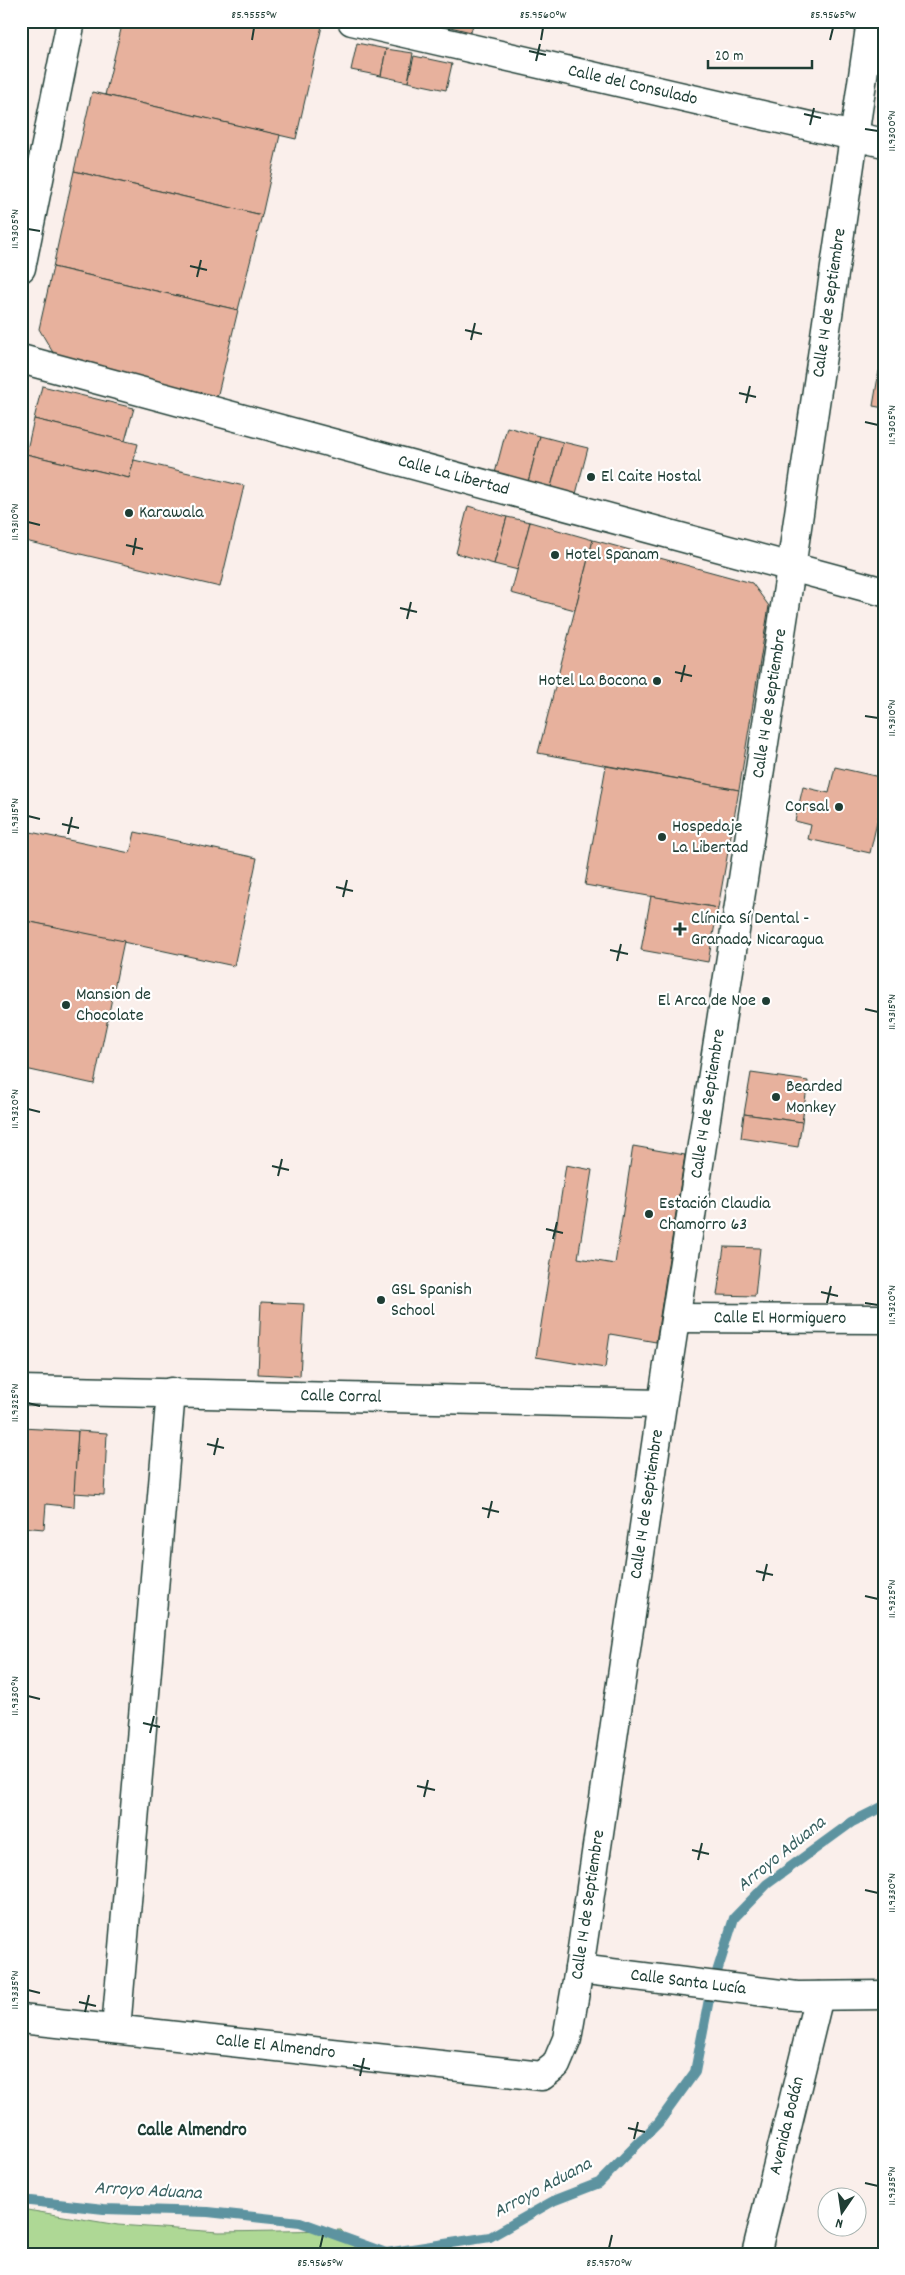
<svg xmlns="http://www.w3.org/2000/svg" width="905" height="2275" viewBox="0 0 905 2275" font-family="Dekko,sans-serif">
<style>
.green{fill:#aed895;stroke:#668a64}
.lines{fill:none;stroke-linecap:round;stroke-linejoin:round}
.stream{stroke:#5d93a0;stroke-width:10}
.building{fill:#e7b19d;stroke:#1f3d34}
.minor-casing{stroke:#1f3d34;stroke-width:31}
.tertiary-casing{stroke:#1f3d34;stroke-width:31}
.minor{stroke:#fff;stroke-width:28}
.tertiary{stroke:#fff;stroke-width:28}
.ticks{fill:none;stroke:#1f3d34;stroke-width:2}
.poi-dot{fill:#1f3d34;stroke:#fff;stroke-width:2}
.labels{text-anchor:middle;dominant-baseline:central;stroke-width:4.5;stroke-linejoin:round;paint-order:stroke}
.street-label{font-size:18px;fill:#1f3d34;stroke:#fff}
.poi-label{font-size:18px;fill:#1f3d34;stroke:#fff;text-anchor:start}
.water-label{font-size:19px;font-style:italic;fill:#396161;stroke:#fff}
.neighbourhood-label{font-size:19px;font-weight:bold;fill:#1f3d34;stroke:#fff}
.neatline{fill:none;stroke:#1f3d34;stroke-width:2}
.ticks-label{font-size:12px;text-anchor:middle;fill:#1f3d34}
</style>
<rect width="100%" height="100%" fill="#faefeb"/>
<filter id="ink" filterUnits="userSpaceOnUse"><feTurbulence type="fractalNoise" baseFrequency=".02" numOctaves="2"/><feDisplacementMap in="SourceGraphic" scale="10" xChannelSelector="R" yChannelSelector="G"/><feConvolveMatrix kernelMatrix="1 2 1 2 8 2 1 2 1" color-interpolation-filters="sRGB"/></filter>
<g filter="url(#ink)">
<polygon class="green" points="21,2209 118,2225 219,2232 341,2230 360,2254 21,2254"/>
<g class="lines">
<polyline class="stream" points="21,2200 104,2209 208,2212 300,2222 386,2253 490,2237 555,2200 599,2183 659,2122 695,2072 710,1994 734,1918 767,1884 852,1822 884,1806"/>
</g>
<g class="building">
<polygon points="123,21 302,21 322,26 296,139 105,95"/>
<polygon points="426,21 474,21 471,32"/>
<polygon points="357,43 386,49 381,76 351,70"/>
<polygon points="386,49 413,53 408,82 381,76"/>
<polygon points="414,56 452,64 446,90 408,82"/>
<polygon points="92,92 280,135 262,215 74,171"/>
<polygon points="74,171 262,215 238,310 53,267"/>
<polygon points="53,267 238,310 217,398 58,361 39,329"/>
<polygon points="879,371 884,372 884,408 873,406"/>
<polygon points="42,386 134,408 125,441 34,419"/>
<polygon points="34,419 138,444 129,478 26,454"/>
<polygon points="507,427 540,436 528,482 495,473"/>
<polygon points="540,436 563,442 551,487 528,482"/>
<polygon points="563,442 588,448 576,494 551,487"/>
<polygon points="26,454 129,478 134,460 244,486 220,587 21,540 21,476"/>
<polygon points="468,506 507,517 494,564 456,553"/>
<polygon points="507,517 530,522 518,570 494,564"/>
<polygon points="530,522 593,540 575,610 511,593"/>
<polygon points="593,540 752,583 769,606 739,790 538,753"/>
<polygon points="606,766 739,790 718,908 585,885"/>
<polygon points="835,767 884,778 884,792 870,853 808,839 811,825 795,821 803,787 829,793"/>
<polygon points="21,830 130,853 135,832 257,858 234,966 21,920"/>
<polygon points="651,896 718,908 708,962 641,950"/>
<polygon points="21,920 124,941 94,1084 21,1068"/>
<polygon points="751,1073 808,1081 802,1122 744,1114"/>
<polygon points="744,1114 802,1122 798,1147 741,1138"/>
<polygon points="633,1146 685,1155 656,1342 610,1334 605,1368 536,1357 566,1165 592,1170 578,1258 615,1264"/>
<polygon points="724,1247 760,1248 755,1296 717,1295"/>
<polygon points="261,1302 304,1304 300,1376 258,1374"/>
<polygon points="21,1428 78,1431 74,1507 46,1504 44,1529 21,1527"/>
<polygon points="78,1431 107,1433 104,1495 74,1493"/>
</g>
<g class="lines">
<defs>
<g id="minor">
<path id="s1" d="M352 21 884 143"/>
<path id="s2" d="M676 1318 884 1319"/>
<path id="s3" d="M579 1969 797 1996 884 1995"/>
<path id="s4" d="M21 2019 542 2076 556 2065 567 2039 579 1969 662 1404"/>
<polyline points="116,2029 171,1392"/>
<path id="s5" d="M756 2254 819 1996"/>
</g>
<g id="tertiary">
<polyline points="21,268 71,21"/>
<path id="s6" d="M21 359 884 592"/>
<path id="s7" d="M21 1390 662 1404 791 568 871 21"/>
</g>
</defs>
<use href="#minor" class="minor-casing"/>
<use href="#tertiary" class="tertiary-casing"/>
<use href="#minor" class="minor"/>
<use href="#tertiary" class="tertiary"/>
</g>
</g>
<path class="ticks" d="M252 40 254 28M541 40 543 28M830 40 833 28M529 51 546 55M536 61 540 44M804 114 821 118M810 125 814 108M865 129 878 131M28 229 40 231M190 266 207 270M197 277 201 260M465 330 482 334M471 340 475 323M739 393 756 397M746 403 750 386M865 422 878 425M28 522 40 525M126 545 143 549M133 555 136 538M400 608 417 612M407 619 411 602M675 672 692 676M681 682 685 665M865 716 878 718M28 816 40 819M62 824 79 828M68 834 72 817M336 887 353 891M343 897 347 880M610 950 628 954M617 961 621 944M865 1009 878 1012M28 1109 40 1112M272 1166 289 1170M278 1176 282 1159M546 1229 563 1233M553 1239 557 1222M821 1292 838 1296M827 1303 831 1286M865 1303 878 1305M28 1403 40 1406M207 1444 224 1448M214 1455 218 1438M482 1508 499 1512M488 1518 492 1501M756 1571 773 1575M763 1581 767 1564M865 1596 878 1599M28 1696 40 1699M143 1723 160 1727M150 1733 154 1716M417 1786 435 1790M424 1797 428 1780M692 1850 709 1854M698 1860 702 1843M865 1890 878 1893M28 1990 40 1993M79 2002 96 2006M85 2012 89 1995M353 2065 370 2069M360 2076 364 2058M628 2128 645 2132M634 2139 638 2122M865 2183 878 2186M320 2248 323 2235M609 2248 612 2235"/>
<g class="poi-dot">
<circle cx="591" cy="477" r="5"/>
<circle cx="129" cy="513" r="5"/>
<circle cx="555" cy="555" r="5"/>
<circle cx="657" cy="681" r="5"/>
<circle cx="839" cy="807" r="5"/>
<circle cx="662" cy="837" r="5"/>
<path d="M677.5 921.5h5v5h5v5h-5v5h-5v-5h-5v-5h5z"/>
<circle cx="766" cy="1001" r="5"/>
<circle cx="66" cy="1005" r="5"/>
<circle cx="776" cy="1097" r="5"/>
<circle cx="649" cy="1214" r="5"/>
<circle cx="381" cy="1300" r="5"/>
</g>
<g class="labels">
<g class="street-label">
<text stroke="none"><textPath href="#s1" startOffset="288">Calle del Consulado</textPath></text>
<text stroke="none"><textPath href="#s7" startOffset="1755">Calle 14 de Septiembre</textPath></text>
<text stroke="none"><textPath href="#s6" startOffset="448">Calle La Libertad</textPath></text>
<text stroke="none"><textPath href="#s7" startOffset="1350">Calle 14 de Septiembre</textPath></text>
<text stroke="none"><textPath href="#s7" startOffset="945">Calle 14 de Septiembre</textPath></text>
<text stroke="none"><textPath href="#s2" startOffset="104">Calle El Hormiguero</textPath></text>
<text stroke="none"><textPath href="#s7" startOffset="320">Calle Corral</textPath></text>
<text stroke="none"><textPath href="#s4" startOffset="1111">Calle 14 de Septiembre</textPath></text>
<text stroke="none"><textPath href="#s4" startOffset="706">Calle 14 de Septiembre</textPath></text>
<text stroke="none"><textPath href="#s3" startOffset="110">Calle Santa Lucía</textPath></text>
<text stroke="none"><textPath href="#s4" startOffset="256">Calle El Almendro</textPath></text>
<text stroke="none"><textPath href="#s5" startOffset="132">Avenida Bodán</textPath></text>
</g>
<g class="poi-label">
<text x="601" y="477">El Caite Hostal</text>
<text x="139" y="513">Karawala</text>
<text x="565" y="555">Hotel Spanam</text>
<text x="647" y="681" text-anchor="end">Hotel La Bocona</text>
<text x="829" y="807" text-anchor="end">Corsal</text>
<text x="672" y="827">Hospedaje<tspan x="672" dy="21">La Libertad</tspan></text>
<text x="691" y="919">Clínica Sí Dental -<tspan x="691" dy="21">Granada, Nicaragua</tspan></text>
<text x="76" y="995">Mansion de<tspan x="76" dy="21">Chocolate</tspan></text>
<text x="756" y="1001" text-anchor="end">El Arca de Noe</text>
<text x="786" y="1087">Bearded<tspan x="786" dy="21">Monkey</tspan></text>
<text x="659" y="1204">Estación Claudia<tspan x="659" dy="21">Chamorro 63</tspan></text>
<text x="391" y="1290">GSL Spanish<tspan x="391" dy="21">School</tspan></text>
</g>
<g class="water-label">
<text transform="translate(782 1855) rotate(-39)">Arroyo Aduana</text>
<text transform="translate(543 2189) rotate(-28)">Arroyo Aduana</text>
<text transform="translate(148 2192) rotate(3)">Arroyo Aduana</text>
</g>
<g class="neighbourhood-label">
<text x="192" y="2131">Calle Almendro</text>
</g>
</g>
<rect width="905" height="2275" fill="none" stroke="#fff" stroke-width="55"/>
<g transform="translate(842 2212) rotate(193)"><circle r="24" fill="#ffffff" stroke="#a5b1ae"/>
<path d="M0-4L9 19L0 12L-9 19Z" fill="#1f3d34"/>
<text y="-8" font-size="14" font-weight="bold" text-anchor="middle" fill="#1f3d34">N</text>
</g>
<path d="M708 60v8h104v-8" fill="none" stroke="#1f3d34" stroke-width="2.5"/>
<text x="715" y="60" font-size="15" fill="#1f3d34" stroke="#ffffff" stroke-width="4" paint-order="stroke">20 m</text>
<rect x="28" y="28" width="850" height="2220" class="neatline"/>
<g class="ticks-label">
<text x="254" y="18">85.9555°W</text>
<text x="543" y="18">85.9560°W</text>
<text x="833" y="18">85.9565°W</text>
<text transform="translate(891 131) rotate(-90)" y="4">11.9300°N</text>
<text transform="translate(14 229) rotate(-90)" y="4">11.9305°N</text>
<text transform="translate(891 425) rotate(-90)" y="4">11.9305°N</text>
<text transform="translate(14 522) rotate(-90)" y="4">11.9310°N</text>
<text transform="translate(891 718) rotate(-90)" y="4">11.9310°N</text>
<text transform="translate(14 816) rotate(-90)" y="4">11.9315°N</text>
<text transform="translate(891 1012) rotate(-90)" y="4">11.9315°N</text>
<text transform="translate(14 1109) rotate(-90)" y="4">11.9320°N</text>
<text transform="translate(891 1305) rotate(-90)" y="4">11.9320°N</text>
<text transform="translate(14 1403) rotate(-90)" y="4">11.9325°N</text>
<text transform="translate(891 1599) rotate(-90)" y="4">11.9325°N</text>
<text transform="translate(14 1696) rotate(-90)" y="4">11.9330°N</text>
<text transform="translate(891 1893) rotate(-90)" y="4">11.9330°N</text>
<text transform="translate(14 1990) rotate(-90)" y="4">11.9335°N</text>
<text transform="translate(891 2186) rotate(-90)" y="4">11.9335°N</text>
<text x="320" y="2266">85.9565°W</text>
<text x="609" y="2266">85.9570°W</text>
</g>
</svg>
